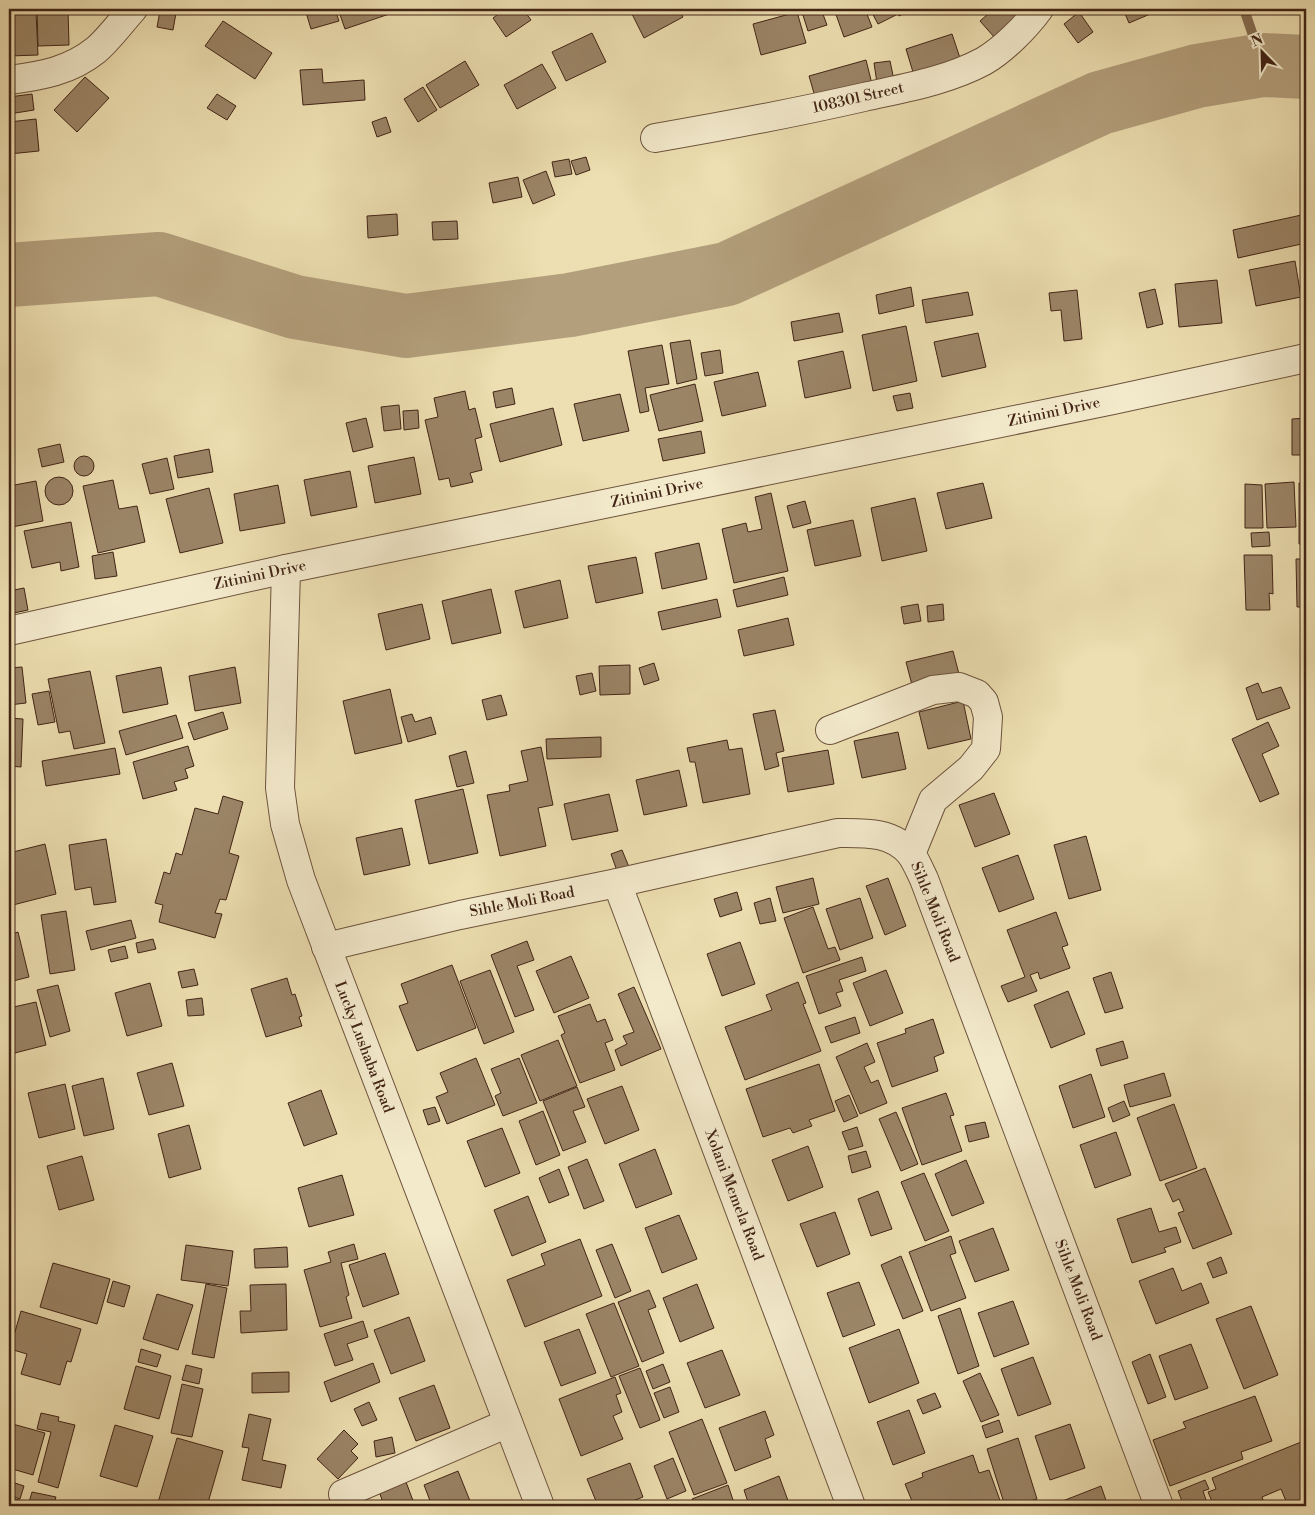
<svg xmlns="http://www.w3.org/2000/svg" width="1315" height="1515" viewBox="0 0 1315 1515" font-family="'Libre Bodoni',serif">
<style>
.lines{fill:none;stroke-linecap:round;stroke-linejoin:round}
.stream{stroke:#866e53;stroke-width:10}
.river{stroke:#b39f7c;stroke-width:64}
.building{fill:#9b8567;stroke:#422416}
.street-casing{stroke:#6d533d;stroke-width:30}
.street{stroke:#f3eacc;stroke-width:28}
.labels{text-anchor:middle;dominant-baseline:central;stroke-width:4;stroke-linejoin:round;paint-order:stroke}
.street-label{font-size:15px;fill:#422416;stroke:#f3eacc}
</style>
<rect width="100%" height="100%" fill="#eddfb1"/>
<filter id="stains"><feTurbulence type="fractalNoise" baseFrequency=".004" numOctaves="4"/><feColorMatrix values="0 0 0 0 .2 0 0 0 0 .09 0 0 0 0 .02 0 0 0 .5 -.17"/></filter>
<radialGradient id="worn" r=".72"><stop offset=".6" stop-color="#630" stop-opacity="0"/><stop offset="1" stop-color="#630" stop-opacity=".3"/></radialGradient>
<g class="lines">
<polyline class="stream" points="1244,9 1263,65"/>
<polyline class="river" points="9,275 159,264 295,307 406,326 570,305 727,274 1100,103 1197,76 1263,65 1306,67"/>
</g>
<g class="building">
<polygon points="37,9 68,9 69,45 38,46"/>
<polygon points="69,9 106,9 106,10 70,14"/>
<polygon points="305,9 335,9 339,21 311,29"/>
<polygon points="338,9 404,9 345,29"/>
<polygon points="505,9 523,9 531,20 506,37 493,18"/>
<polygon points="637,9 678,9 683,17 644,38 631,12"/>
<polygon points="801,9 821,9 827,25 808,31"/>
<polygon points="834,9 865,9 872,27 844,37"/>
<polygon points="870,9 913,9 899,16 898,14 878,24"/>
<polygon points="994,9 1028,9 995,38 980,21"/>
<polygon points="1123,9 1162,9 1129,23"/>
<polygon points="160,11 176,13 173,30 157,27"/>
<polygon points="36,12 38,55 9,56 9,13"/>
<polygon points="797,12 806,43 761,55 753,24"/>
<polygon points="1079,12 1093,32 1078,43 1064,24"/>
<polygon points="223,21 272,53 255,79 205,46"/>
<polygon points="592,33 606,62 566,81 552,52"/>
<polygon points="952,34 963,67 916,82 906,49"/>
<polygon points="866,60 874,92 818,107 809,76"/>
<polygon points="465,61 479,85 440,108 426,85"/>
<polygon points="890,61 894,80 877,83 874,63"/>
<polygon points="542,64 556,88 517,109 504,85"/>
<polygon points="322,69 323,83 364,80 365,100 303,105 300,70"/>
<polygon points="85,77 109,98 77,132 54,110"/>
<polygon points="423,87 437,110 418,122 404,99"/>
<polygon points="32,94 34,110 9,114 9,97"/>
<polygon points="217,94 236,106 227,120 207,108"/>
<polygon points="386,117 391,132 377,137 372,122"/>
<polygon points="36,119 39,151 9,154 9,122"/>
<polygon points="586,157 590,170 576,175 571,161"/>
<polygon points="569,159 572,174 555,177 552,162"/>
<polygon points="546,171 555,195 533,204 523,180"/>
<polygon points="518,177 522,197 493,203 489,183"/>
<polygon points="397,214 398,235 368,238 367,216"/>
<polygon points="1306,214 1306,243 1238,258 1233,230"/>
<polygon points="457,221 458,239 433,240 432,222"/>
<polygon points="1295,261 1301,297 1256,306 1249,270"/>
<polygon points="1217,280 1222,323 1179,327 1175,284"/>
<polygon points="911,287 914,306 879,314 876,295"/>
<polygon points="1155,289 1163,324 1147,328 1139,293"/>
<polygon points="1077,290 1082,339 1064,341 1061,310 1051,311 1049,293"/>
<polygon points="968,292 973,315 926,323 922,300"/>
<polygon points="839,313 843,332 794,341 791,322"/>
<polygon points="906,326 917,381 873,391 862,335"/>
<polygon points="978,333 986,367 942,377 934,342"/>
<polygon points="690,340 697,379 677,384 670,343"/>
<polygon points="662,345 669,384 645,388 649,411 640,413 628,351"/>
<polygon points="720,350 723,373 705,376 701,353"/>
<polygon points="843,351 851,388 805,398 798,361"/>
<polygon points="758,372 766,406 722,416 714,382"/>
<polygon points="695,384 703,421 659,431 650,395"/>
<polygon points="512,388 515,404 496,408 493,392"/>
<polygon points="465,391 469,410 475,408 482,437 475,439 482,470 470,473 473,482 451,487 449,478 439,480 425,420 438,417 434,398"/>
<polygon points="910,393 913,408 897,411 893,396"/>
<polygon points="620,394 629,431 583,441 574,404"/>
<polygon points="399,405 401,429 384,431 381,407"/>
<polygon points="553,408 562,445 500,462 490,424"/>
<polygon points="418,410 419,428 404,430 403,411"/>
<polygon points="366,418 373,447 353,452 346,423"/>
<polygon points="1306,418 1306,455 1292,455 1292,419"/>
<polygon points="701,431 705,453 663,461 658,439"/>
<polygon points="60,444 64,462 42,467 38,449"/>
<polygon points="209,449 213,472 178,478 174,456"/>
<circle cx="84" cy="466" r="10"/>
<polygon points="414,457 421,494 375,503 368,466"/>
<polygon points="167,458 174,489 150,494 142,464"/>
<polygon points="350,471 357,507 311,516 304,480"/>
<circle cx="59" cy="491" r="14"/>
<polygon points="113,480 119,509 137,506 145,542 98,553 83,486"/>
<polygon points="36,481 43,521 12,527 9,508 9,486"/>
<polygon points="1294,482 1296,527 1267,528 1265,484"/>
<polygon points="1306,482 1306,544 1299,544 1299,483"/>
<polygon points="983,483 992,518 946,529 937,493"/>
<polygon points="1245,484 1262,485 1263,528 1245,528"/>
<polygon points="278,485 285,523 240,531 234,494"/>
<polygon points="209,488 223,543 180,553 166,499"/>
<polygon points="771,493 788,571 734,583 722,529 746,523 748,532 762,529 755,497"/>
<polygon points="915,498 927,551 882,561 871,508"/>
<polygon points="805,501 811,523 793,528 787,506"/>
<polygon points="853,520 861,556 815,566 807,530"/>
<polygon points="71,522 79,567 61,571 60,562 32,568 24,531"/>
<polygon points="1269,532 1270,546 1252,547 1251,533"/>
<polygon points="699,543 707,579 662,589 655,553"/>
<polygon points="113,552 117,576 95,579 92,556"/>
<polygon points="1244,555 1272,555 1273,594 1269,593 1270,610 1246,610"/>
<polygon points="636,557 643,593 596,603 588,566"/>
<polygon points="1296,559 1306,559 1306,607 1297,607"/>
<polygon points="784,577 788,595 737,607 733,590"/>
<polygon points="560,580 568,618 524,628 515,591"/>
<polygon points="24,588 28,610 9,614 9,591"/>
<polygon points="491,589 501,633 452,644 442,601"/>
<polygon points="717,599 721,617 662,630 658,612"/>
<polygon points="422,604 430,639 386,650 378,614"/>
<polygon points="918,604 921,621 904,624 901,607"/>
<polygon points="943,604 944,620 928,622 927,606"/>
<polygon points="788,618 794,645 744,656 738,630"/>
<polygon points="953,651 959,674 912,685 906,662"/>
<polygon points="654,663 659,680 644,685 639,668"/>
<polygon points="630,665 630,694 600,695 599,666"/>
<polygon points="22,667 26,703 9,705 9,668"/>
<polygon points="161,667 168,704 123,713 116,676"/>
<polygon points="235,667 241,703 195,711 189,676"/>
<polygon points="90,671 105,743 74,749 70,731 59,733 48,679"/>
<polygon points="592,673 596,691 580,695 576,676"/>
<polygon points="1258,683 1262,693 1281,687 1290,708 1257,720 1246,688"/>
<polygon points="390,689 402,743 355,754 343,701"/>
<polygon points="49,691 55,722 38,725 32,694"/>
<polygon points="501,695 507,715 487,720 482,700"/>
<polygon points="963,701 971,739 928,749 919,712"/>
<polygon points="775,710 784,751 776,753 779,766 765,770 753,714"/>
<polygon points="223,712 228,729 194,740 188,723"/>
<polygon points="412,714 415,722 431,717 436,734 408,742 401,717"/>
<polygon points="176,715 183,738 126,755 119,731"/>
<polygon points="9,718 23,719 21,767 9,766"/>
<polygon points="1268,722 1279,746 1262,754 1279,794 1260,802 1232,739"/>
<polygon points="898,732 906,769 862,778 854,741"/>
<polygon points="601,737 601,757 547,759 546,739"/>
<polygon points="727,740 729,750 742,748 750,794 703,803 695,762 690,762 687,748"/>
<polygon points="188,746 194,766 185,769 188,778 174,782 177,790 143,799 133,762"/>
<polygon points="541,747 553,805 538,808 546,846 500,856 487,795 510,791 509,785 528,781 521,751"/>
<polygon points="115,748 120,774 46,786 42,761"/>
<polygon points="828,750 834,784 788,792 782,758"/>
<polygon points="466,751 474,783 457,787 449,756"/>
<polygon points="679,770 687,806 644,815 636,780"/>
<polygon points="463,789 478,853 429,864 415,800"/>
<polygon points="994,793 1010,834 975,847 959,805"/>
<polygon points="609,794 618,831 572,840 564,804"/>
<polygon points="223,796 243,802 229,853 239,856 226,900 220,899 215,913 222,914 215,938 159,922 163,905 155,903 164,872 170,874 176,853 182,855 195,808 218,814"/>
<polygon points="402,828 410,865 364,875 356,838"/>
<polygon points="1086,836 1101,890 1069,899 1054,845"/>
<polygon points="106,839 116,902 94,905 91,887 75,890 69,845"/>
<polygon points="45,844 56,894 9,906 9,853"/>
<polygon points="622,850 629,867 617,871 611,854"/>
<polygon points="1018,855 1034,899 999,912 982,868"/>
<polygon points="813,878 819,904 783,913 776,887"/>
<polygon points="888,878 906,926 885,935 866,886"/>
<polygon points="737,892 742,910 720,917 714,899"/>
<polygon points="770,898 776,921 760,924 754,903"/>
<polygon points="860,898 873,938 840,950 826,909"/>
<polygon points="813,907 828,949 835,947 840,960 803,973 784,918"/>
<polygon points="66,911 75,970 50,974 41,915"/>
<polygon points="1056,912 1068,945 1062,947 1070,968 1040,979 1038,972 1030,975 1037,991 1008,1002 1001,986 1025,977 1007,930"/>
<polygon points="131,920 136,938 91,950 86,931"/>
<polygon points="18,932 29,977 9,982 9,935"/>
<polygon points="153,939 156,949 138,953 136,943"/>
<polygon points="527,941 534,960 517,966 534,1010 515,1017 491,955"/>
<polygon points="740,942 755,984 722,996 707,954"/>
<polygon points="125,946 128,958 111,962 108,950"/>
<polygon points="571,956 589,998 554,1013 536,971"/>
<polygon points="862,957 866,971 839,980 843,991 836,993 841,1006 819,1014 806,976"/>
<polygon points="452,965 476,1028 417,1051 399,1006 408,1003 401,984"/>
<polygon points="194,969 198,985 182,988 178,972"/>
<polygon points="490,970 514,1032 484,1044 460,981"/>
<polygon points="886,970 903,1013 870,1026 853,983"/>
<polygon points="1111,972 1123,1008 1105,1013 1093,978"/>
<polygon points="287,978 292,995 295,994 302,1016 299,1017 302,1026 266,1037 251,989"/>
<polygon points="798,982 806,1003 803,1004 821,1051 745,1080 725,1027 772,1010 766,995"/>
<polygon points="150,983 162,1026 127,1036 115,993"/>
<polygon points="58,985 70,1031 50,1037 37,990"/>
<polygon points="634,987 661,1049 621,1066 615,1050 627,1044 623,1036 634,1032 618,994"/>
<polygon points="1068,991 1085,1034 1051,1048 1034,1005"/>
<polygon points="202,998 204,1015 188,1016 186,1000"/>
<polygon points="36,1002 46,1045 11,1054 9,1043 9,1008"/>
<polygon points="590,1004 597,1022 605,1019 613,1040 605,1043 615,1070 580,1083 561,1035 565,1033 558,1016"/>
<polygon points="855,1017 860,1033 831,1043 825,1027"/>
<polygon points="933,1019 944,1053 934,1057 938,1071 892,1087 877,1043 906,1033 905,1029"/>
<polygon points="558,1040 577,1086 540,1101 521,1055"/>
<polygon points="1123,1041 1128,1058 1101,1066 1096,1049"/>
<polygon points="867,1043 875,1062 864,1067 871,1083 878,1080 887,1103 860,1114 836,1057"/>
<polygon points="476,1058 495,1105 447,1124 436,1097 448,1092 440,1073"/>
<polygon points="519,1058 537,1103 503,1116 495,1096 501,1093 491,1069"/>
<polygon points="172,1063 184,1106 149,1115 137,1073"/>
<polygon points="819,1064 835,1111 809,1120 812,1126 793,1133 790,1128 763,1137 746,1089"/>
<polygon points="1164,1073 1171,1096 1130,1107 1124,1085"/>
<polygon points="1091,1074 1105,1117 1073,1128 1059,1086"/>
<polygon points="103,1078 114,1129 84,1136 72,1086"/>
<polygon points="65,1084 75,1129 39,1138 28,1093"/>
<polygon points="622,1086 639,1130 605,1144 587,1099"/>
<polygon points="577,1087 585,1107 573,1111 586,1142 563,1151 543,1101"/>
<polygon points="321,1090 337,1134 304,1146 288,1103"/>
<polygon points="946,1093 954,1115 950,1116 962,1151 922,1165 902,1108"/>
<polygon points="849,1095 858,1116 844,1122 835,1101"/>
<polygon points="1124,1101 1130,1115 1113,1122 1108,1108"/>
<polygon points="1174,1104 1197,1168 1160,1181 1137,1118"/>
<polygon points="435,1107 440,1121 428,1125 423,1110"/>
<polygon points="543,1111 560,1155 536,1165 519,1121"/>
<polygon points="896,1112 918,1164 901,1171 879,1119"/>
<polygon points="985,1122 989,1137 969,1142 965,1126"/>
<polygon points="189,1125 201,1169 169,1178 158,1134"/>
<polygon points="857,1127 863,1146 849,1150 842,1132"/>
<polygon points="502,1128 520,1173 485,1187 467,1141"/>
<polygon points="1116,1132 1131,1175 1095,1188 1080,1145"/>
<polygon points="808,1146 823,1187 788,1201 772,1160"/>
<polygon points="655,1149 672,1194 636,1208 619,1164"/>
<polygon points="866,1151 871,1167 852,1173 848,1156"/>
<polygon points="82,1156 94,1200 59,1210 47,1166"/>
<polygon points="587,1159 604,1201 584,1209 568,1167"/>
<polygon points="966,1160 984,1203 952,1216 935,1174"/>
<polygon points="1205,1168 1232,1234 1193,1249 1178,1213 1184,1211 1179,1199 1173,1202 1165,1184"/>
<polygon points="559,1169 569,1195 549,1203 539,1178"/>
<polygon points="924,1173 949,1231 925,1241 901,1182"/>
<polygon points="342,1175 354,1215 309,1227 298,1188"/>
<polygon points="878,1191 892,1229 871,1236 858,1199"/>
<polygon points="528,1196 546,1242 512,1256 494,1210"/>
<polygon points="1151,1208 1159,1232 1176,1227 1181,1242 1164,1248 1166,1252 1132,1263 1117,1219"/>
<polygon points="835,1212 850,1254 817,1267 800,1224"/>
<polygon points="679,1215 697,1259 662,1273 645,1228"/>
<polygon points="993,1228 1009,1270 975,1282 959,1241"/>
<polygon points="951,1236 956,1253 950,1255 966,1298 931,1311 909,1252"/>
<polygon points="580,1239 602,1296 525,1327 507,1280 545,1265 541,1254"/>
<polygon points="354,1244 358,1259 341,1263 349,1295 346,1297 352,1318 320,1327 304,1270 331,1262 328,1252"/>
<polygon points="612,1244 631,1291 615,1298 596,1250"/>
<polygon points="186,1245 233,1251 228,1286 181,1280"/>
<polygon points="287,1247 288,1267 255,1268 254,1249"/>
<polygon points="385,1253 399,1294 363,1307 349,1265"/>
<polygon points="901,1256 923,1311 903,1319 881,1265"/>
<polygon points="1221,1257 1227,1273 1213,1278 1207,1263"/>
<polygon points="53,1263 110,1279 97,1324 40,1307"/>
<polygon points="1173,1268 1182,1291 1201,1283 1209,1303 1156,1324 1139,1281"/>
<polygon points="113,1281 130,1286 124,1307 107,1302"/>
<polygon points="859,1282 875,1325 843,1337 827,1293"/>
<polygon points="206,1284 227,1288 214,1358 192,1354"/>
<polygon points="286,1284 287,1330 241,1333 240,1311 251,1311 250,1285"/>
<polygon points="697,1284 714,1328 680,1342 663,1298"/>
<polygon points="649,1290 656,1307 648,1310 664,1353 642,1362 618,1302"/>
<polygon points="157,1294 193,1305 178,1350 143,1339"/>
<polygon points="1013,1301 1029,1344 994,1357 978,1313"/>
<polygon points="614,1303 639,1366 611,1377 586,1314"/>
<polygon points="1251,1306 1278,1375 1244,1389 1216,1319"/>
<polygon points="960,1308 979,1366 958,1374 938,1316"/>
<polygon points="21,1311 81,1329 71,1362 67,1361 60,1385 21,1374 27,1354 10,1349"/>
<polygon points="409,1317 425,1361 391,1374 374,1330"/>
<polygon points="363,1321 368,1337 347,1344 353,1360 335,1366 324,1334"/>
<polygon points="579,1329 596,1373 561,1386 544,1342"/>
<polygon points="899,1329 919,1383 869,1403 849,1348"/>
<polygon points="1191,1344 1208,1388 1175,1400 1159,1356"/>
<polygon points="141,1349 161,1355 157,1367 138,1362"/>
<polygon points="722,1350 740,1395 705,1408 687,1363"/>
<polygon points="1150,1354 1166,1397 1148,1404 1132,1362"/>
<polygon points="1033,1357 1051,1404 1018,1416 1001,1369"/>
<polygon points="373,1363 380,1382 331,1402 324,1382"/>
<polygon points="663,1364 670,1382 653,1389 646,1371"/>
<polygon points="186,1365 202,1369 199,1384 182,1380"/>
<polygon points="136,1366 171,1376 159,1419 124,1409"/>
<polygon points="640,1368 660,1420 640,1428 619,1376"/>
<polygon points="289,1372 289,1392 252,1393 252,1373"/>
<polygon points="980,1373 999,1415 981,1422 963,1381"/>
<polygon points="615,1377 621,1393 616,1395 622,1412 613,1416 623,1439 581,1456 559,1399"/>
<polygon points="182,1384 203,1389 192,1437 171,1433"/>
<polygon points="434,1385 450,1428 416,1441 399,1398"/>
<polygon points="670,1387 679,1412 664,1418 654,1393"/>
<polygon points="935,1393 941,1407 923,1414 917,1400"/>
<polygon points="1255,1396 1272,1441 1241,1452 1243,1459 1170,1486 1153,1440 1186,1428 1183,1422"/>
<polygon points="369,1402 377,1420 362,1426 354,1409"/>
<polygon points="909,1410 925,1453 893,1465 877,1422"/>
<polygon points="765,1411 774,1435 765,1439 771,1457 735,1471 719,1428"/>
<polygon points="41,1413 59,1417 58,1421 75,1425 58,1488 38,1482 51,1432 37,1429"/>
<polygon points="249,1414 271,1419 262,1460 286,1465 281,1488 242,1480 249,1448 242,1447"/>
<polygon points="702,1419 727,1483 694,1495 669,1432"/>
<polygon points="999,1420 1003,1432 986,1438 982,1426"/>
<polygon points="9,1423 45,1433 33,1475 9,1468"/>
<polygon points="1070,1424 1085,1468 1050,1480 1035,1436"/>
<polygon points="115,1425 153,1436 137,1487 100,1476"/>
<polygon points="344,1430 358,1444 351,1451 358,1458 338,1479 317,1459"/>
<polygon points="392,1437 395,1453 376,1457 374,1441"/>
<polygon points="177,1438 223,1451 207,1506 157,1506"/>
<polygon points="1018,1438 1037,1499 1014,1506 1005,1506 987,1449"/>
<polygon points="1306,1440 1306,1506 1288,1506 1281,1489 1262,1497 1265,1506 1214,1506 1208,1492 1216,1489 1212,1478"/>
<polygon points="973,1455 979,1473 989,1470 1002,1506 914,1506 905,1484 923,1477 922,1473"/>
<polygon points="673,1458 686,1491 667,1499 654,1466"/>
<polygon points="630,1463 643,1497 620,1506 598,1506 587,1479"/>
<polygon points="458,1471 472,1506 432,1506 424,1485"/>
<polygon points="779,1476 790,1506 737,1506 748,1502 744,1490"/>
<polygon points="1205,1480 1209,1489 1203,1491 1208,1506 1184,1506 1178,1491"/>
<polygon points="9,1481 24,1486 20,1499 9,1495"/>
<polygon points="406,1482 415,1506 384,1506 379,1491"/>
<polygon points="728,1485 735,1506 695,1506 692,1499"/>
<polygon points="1101,1486 1108,1506 1056,1506 1055,1504"/>
<polygon points="32,1492 56,1497 53,1506 28,1506"/>
<polygon points="9,1497 22,1501 21,1506 9,1506"/>
</g>
<g class="lines">
<defs>
<g id="street">
<path d="M9 80C41 76 70 71 96 50 108 40 123 20 133 9"/>
<path d="M655 138C725 126 794 113 864 97 904 88 947 81 984 61 1003 50 1026 27 1039 9"/>
<polyline points="286,569 280,788 285,824 301,880 540,1506"/>
<polyline points="9,631 286,569 1113,400 1306,358"/>
<polyline points="830,730 933,690 959,687 977,694 984,702 988,717 986,749 971,768 933,800 911,854"/>
<polyline points="617,883 851,1506"/>
<path d="M326 947 460 915 617 883 838 833C864 833 892 831 911 854 916 861 920 871 924 879L1159 1506"/>
<polyline points="343,1494 508,1423"/>
</g>
</defs>
<use href="#street" class="street-casing"/>
<use href="#street" class="street"/>
</g>
<g class="labels">
<g class="street-label">
<text transform="translate(858 98) rotate(-13)">108301 Street</text>
<text transform="translate(1054 412) rotate(-12)">Zitinini Drive</text>
<text transform="translate(657 493) rotate(-12)">Zitinini Drive</text>
<text transform="translate(260 575) rotate(-12)">Zitinini Drive</text>
<text transform="translate(522 902) rotate(-11)">Sihle Moli Road</text>
<text transform="translate(935 912) rotate(68)">Sihle Moli Road</text>
<text transform="translate(364 1047) rotate(69)">Lucky Lushaba Road</text>
<text transform="translate(734 1195) rotate(69)">Xolani Memela Road</text>
<text transform="translate(1078 1290) rotate(69)">Sihle Moli Road</text>
</g>
</g>
<rect width="1315" height="1515" fill="none" stroke="#eddfb1" stroke-width="30"/>
<rect x="10" y="10" width="1295" height="1495" fill="none" stroke="#422416" stroke-width="2.5"/>
<rect x="15" y="15" width="1285" height="1485" fill="none" stroke="#422416"/>
<g transform="translate(1262 52) rotate(337)" stroke="#f3eacc" stroke-width="4" paint-order="stroke">
<path d="M0-4L9 19L0 12L-9 19Z" fill="#422416"/>
<text y="-8" font-size="14" font-weight="bold" text-anchor="middle" fill="#422416">N</text>
</g>
<rect width="100%" height="100%" filter="url(#stains)"/>
<rect width="100%" height="100%" fill="url(#worn)"/>
</svg>
